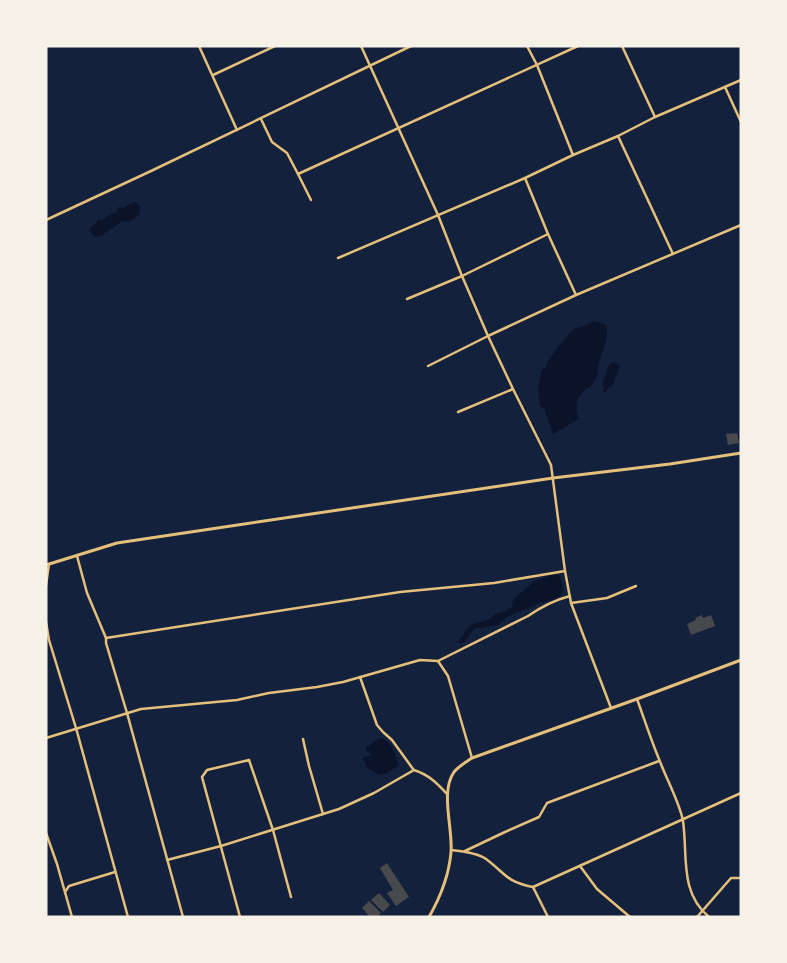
<svg xmlns="http://www.w3.org/2000/svg" width="787" height="963" viewBox="0 0 787 963" font-family="Lora,serif">
<style>
.water{fill:#0b132b}
.building{fill:#48494c}
.lines{fill:none;stroke-linecap:round;stroke-linejoin:round}
.minor{stroke:#e5c07b;stroke-width:2.5}
.tertiary{stroke:#e5c07b;stroke-width:3}
.secondary{stroke:#e5c07b;stroke-width:3}
</style>
<rect width="100%" height="100%" fill="#14213d"/>
<g class="water">
<polygon points="136,202 140,206 139,215 128,222 122,221 101,236 95,237 89,231 90,228 95,224 99,219 102,220 112,213 116,213 118,207 123,208 131,203"/>
<path d="M593 321 599 322 606 325C610 341 600 353 598 368 597 372 598 375 596 379 592 387 588 388 582 393 575 400 576 411 579 419L553 434 544 409 540 405 538 390 541 371 546 366 548 361 561 343 575 328 582 327Z"/>
<polygon points="614,362 618,364 620,367 612,386 608,388 605,393 603,391 604,387 602,384 609,365 611,363"/>
<path d="M555 574 560 576 563 590 561 595 555 599 540 603 514 614 506 618 498 625 474 629 464 643H458C462 636 467 627 473 624 482 621 489 622 494 614L503 612 512 607 513 600 533 582 542 578Z"/>
<path d="M382 738C394 744 394 754 399 765L386 774 379 775 366 767 365 762 362 760 365 756 368 757 370 755V753L367 752 366 749V746H369L378 739Z"/>
</g>
<g class="building">
<polygon points="737,433 739,443 728,445 726,434"/>
<polygon points="702,615 703,618 711,615 715,626 691,635 687,624 696,620 695,618"/>
<polygon points="387,863 409,897 396,906 387,893 393,890 380,868"/>
<polygon points="379,893 390,905 383,912 371,900"/>
<polygon points="369,901 381,913 377,917 370,917 362,908"/>
</g>
<g class="lines">
<g class="minor">
<polyline points="199,46 237,130"/>
<polyline points="361,46 438,215 462,276 488,336 513,389 551,465 565,571 571,603 611,708"/>
<polyline points="527,46 537,65 573,155"/>
<polyline points="622,46 655,117"/>
<polyline points="213,75 275,46"/>
<polyline points="725,87 741,122"/>
<polyline points="261,119 272,142 287,153 298,174 578,46"/>
<polyline points="618,136 673,254"/>
<polyline points="298,174 311,200"/>
<polyline points="525,178 548,234 576,295"/>
<polyline points="46,220 151,171 411,46"/>
<polyline points="338,258 525,178 573,155 618,136 655,117 741,80"/>
<polyline points="407,299 462,276 548,234"/>
<polyline points="428,366 488,336 576,295 741,225"/>
<polyline points="458,412 513,389"/>
<polyline points="77,556 87,593 106,638 106,643 127,713 183,917"/>
<polyline points="46,585 49,564"/>
<polyline points="571,603 607,598 636,586"/>
<polyline points="46,622 49,640 76,728 128,917"/>
<polyline points="106,638 400,592 494,583 565,571"/>
<polyline points="438,661 448,676 472,758"/>
<polyline points="360,677 377,725 383,732 392,740 413,769"/>
<path d="M637 699C645 721 652 743 661 764 667 780 680 804 683 821 688 855 679 892 709 917"/>
<path d="M46 738 141 709 237 700 269 693 317 687 343 682 420 660 438 661 528 616C541 607 555 600 570 596"/>
<polyline points="303,739 309,766 323,814"/>
<polyline points="46,833 57,864 72,917"/>
<path d="M451 850C461 851 478 853 486 859 505 873 506 882 533 887L741 793"/>
<polyline points="465,851 505,832 539,817 547,803 659,761"/>
<path d="M167 860 221 846 339 809 374 793 414 770C429 775 437 783 447 794"/>
<polyline points="580,866 597,889 630,917"/>
<polyline points="533,887 548,917"/>
<polyline points="65,892 69,886 115,872"/>
<polyline points="240,917 202,777 207,770 249,760 273,830 291,897"/>
<polyline points="697,917 731,878 741,878"/>
</g>
<polyline class="tertiary" points="46,565 117,543 553,478 670,464 741,453"/>
<path class="secondary" d="M429 917C441 896 449 876 451 852 453 828 440 792 454 772 459 766 466 762 472 758L637 699 741 660"/>
</g>
<rect width="787" height="963" fill="none" stroke="#f6f1e7" stroke-width="95"/>
</svg>
